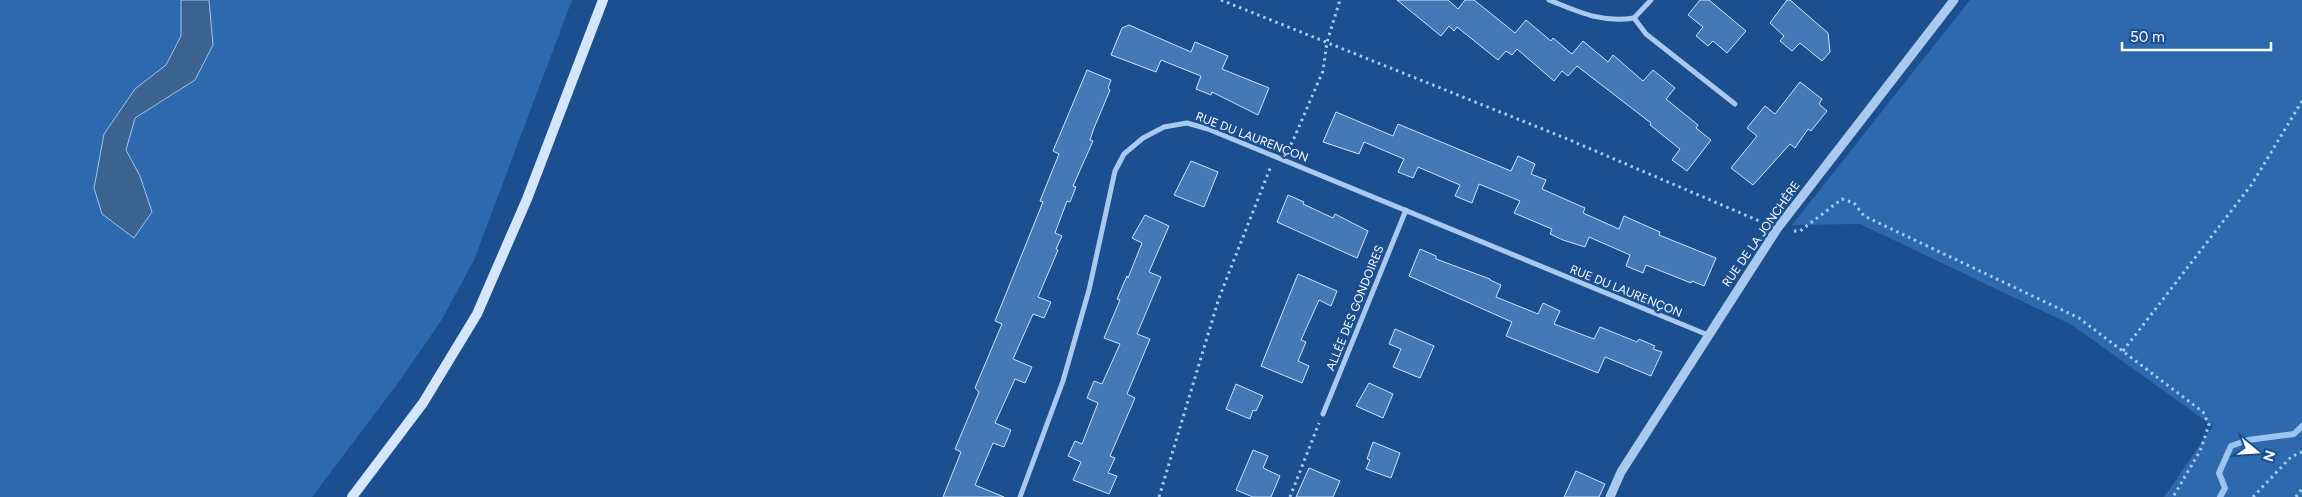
<svg xmlns="http://www.w3.org/2000/svg" width="2302" height="497" viewBox="0 0 2302 497" font-family="Figtree,sans-serif">
<style>
.green{fill:#2e69ad}
.water{fill:#3c6290;stroke:#9cc4f0}
.lines{fill:none;stroke-linecap:round;stroke-linejoin:round}
.stream{stroke:#9cc4f0;stroke-width:6}
.building{fill:#4478b7;stroke:#cfe3fa}
.path{stroke:#a9c9ee;stroke-width:3;stroke-dasharray:2.5 4;stroke-linecap:butt}
.minor{stroke:#a9c9ee;stroke-width:5}
.tertiary{stroke:#a9c9ee;stroke-width:9}
.secondary{stroke:#d6e6fa;stroke-width:10}
.labels{text-anchor:middle;dominant-baseline:central;stroke-width:5;stroke-linejoin:round;paint-order:stroke}
.street-label{font-size:12px;fill:#fff;stroke:#1b4f8f}
</style>
<rect width="100%" height="100%" fill="#1b4f8f"/>
<g class="green">
<polygon points="0,0 572,0 474,260 441,321 398,383 312,497 0,497"/>
<polygon points="1970,0 2302,0 2302,497 2164,497 2213,426 2072,325 1860,224 1792,225"/>
</g>
<polygon class="water" points="181,0 209,0 213,45 195,80 135,118 126,150 140,176 152,212 134,238 102,214 94,188 104,134 135,89 166,65 181,36"/>
<g class="lines">
<polyline class="stream" points="2220,497 2225,488 2219,473 2231,446 2248,440 2294,434 2302,426"/>
</g>
<g class="building">
<polygon points="1397,0 1448,0 1458,9 1465,0 1474,0 1515,33 1526,20 1551,41 1553,38 1572,54 1583,41 1608,62 1613,55 1643,81 1653,70 1675,88 1666,99 1698,125 1696,128 1711,140 1687,171 1672,160 1680,149 1650,125 1651,123 1577,66 1568,76 1562,71 1554,81 1517,49 1512,55 1506,51 1498,60 1457,27 1454,31 1449,26 1441,36"/>
<polygon points="1700,0 1709,0 1746,31 1727,53 1713,41 1708,46 1696,36 1703,27 1688,15"/>
<polygon points="1787,0 1790,0 1828,33 1830,52 1822,61 1800,43 1792,51 1780,41 1784,36 1770,23"/>
<polygon points="1129,25 1191,52 1195,42 1228,56 1222,69 1269,88 1258,115 1212,92 1211,95 1196,89 1201,76 1161,60 1156,72 1111,55 1122,28"/>
<polygon points="1087,70 1111,80 1108,88 1110,90 1094,128 1090,140 1093,141 1073,186 1076,187 1070,202 1067,201 1055,233 1062,236 1056,249 1058,250 1038,297 1051,302 1044,318 1033,314 1013,359 1032,367 1025,383 1015,379 995,423 1011,430 1004,447 993,443 975,485 1004,497 943,497 961,452 955,449 979,392 975,388 1002,324 995,321 1043,202 1040,201 1059,154 1053,151"/>
<polygon points="1800,82 1822,99 1819,104 1827,111 1811,131 1808,129 1795,148 1790,144 1753,185 1731,168 1757,136 1747,128 1765,106 1775,114"/>
<polygon points="1336,112 1393,136 1398,124 1511,171 1518,156 1535,164 1531,174 1546,180 1542,189 1585,208 1583,213 1619,229 1624,216 1660,232 1659,235 1716,258 1704,286 1692,281 1691,283 1646,265 1643,273 1626,266 1630,255 1589,237 1585,247 1563,240 1550,234 1552,229 1514,213 1520,201 1479,184 1472,203 1455,196 1460,185 1418,167 1413,178 1398,172 1404,159 1364,142 1359,154 1323,142"/>
<polygon points="1191,161 1218,172 1204,207 1174,195"/>
<polygon points="1288,195 1304,202 1303,204 1333,218 1335,214 1368,231 1357,258 1277,222"/>
<polygon points="1145,215 1169,226 1149,272 1161,277 1137,334 1150,339 1127,394 1135,398 1110,456 1115,458 1108,473 1117,476 1109,494 1073,480 1081,462 1068,456 1075,441 1082,444 1098,403 1087,398 1094,381 1102,384 1120,344 1104,338 1120,300 1117,299 1123,285 1127,276 1128,278 1142,243 1132,238"/>
<polygon points="1420,249 1436,256 1436,259 1490,279 1490,280 1501,285 1496,297 1538,314 1543,303 1560,311 1554,324 1594,339 1600,327 1637,342 1639,339 1655,346 1653,349 1662,352 1651,376 1605,357 1598,373 1506,336 1512,322 1409,276"/>
<polygon points="1298,274 1337,291 1331,306 1319,300 1301,340 1306,342 1298,361 1309,366 1302,383 1261,366"/>
<polygon points="1395,329 1434,346 1420,378 1393,367 1401,349 1389,344"/>
<polygon points="1369,383 1393,394 1383,418 1356,406"/>
<polygon points="1236,384 1263,396 1256,411 1253,410 1250,419 1226,409"/>
<polygon points="1373,442 1400,453 1391,478 1366,469 1370,460 1367,459"/>
<polygon points="1253,450 1268,456 1263,468 1280,476 1271,497 1253,497 1236,490"/>
<polygon points="1309,468 1340,481 1333,497 1296,497"/>
<polygon points="1576,471 1605,484 1599,497 1564,497"/>
</g>
<g class="lines">
<g class="path">
<polyline points="1221,0 1565,138 1764,223"/>
<polyline points="1285,148 1292,143 1323,71 1327,42 1340,0"/>
<polyline points="1794,231 1800,231 1842,199 1854,203 1864,216 2079,318 2203,412 2209,425 2200,451 2173,497"/>
<polyline points="2123,351 2252,184 2302,101"/>
<polyline points="1159,497 1219,298 1271,166"/>
<polyline points="1290,497 1319,423"/>
<polyline points="2253,497 2291,457 2302,452"/>
<polyline points="2296,497 2302,489"/>
</g>
<g class="minor">
<path d="M1549 0C1579 12 1601 23 1634 18"/>
<polyline points="1634,18 1646,34 1735,104"/>
<polyline points="1634,18 1651,0"/>
<polyline points="1323,414 1406,210"/>
<polyline points="1020,497 1063,381 1089,290 1115,171 1124,154 1143,138 1164,127 1187,123 1208,129 1708,335"/>
</g>
<polyline class="tertiary" points="1610,497 1621,472 1777,229 1954,0"/>
<polyline class="secondary" points="352,497 423,403 477,314 527,199 603,0"/>
</g>
<g class="labels">
<g class="street-label">
<text transform="translate(1252 137) rotate(21)">RUE DU LAURENÇON</text>
<text transform="translate(1761 234) rotate(-55)">RUE DE LA JONCHÈRE</text>
<text transform="translate(1626 291) rotate(22)">RUE DU LAURENÇON</text>
<text transform="translate(1355 308) rotate(-68)">ALLÉE DES GONDOIRES</text>
</g>
</g>
<g transform="translate(2257 452) rotate(108)" stroke="#1b4f8f" stroke-width="4" paint-order="stroke">
<path d="M0-4L9 19L0 12L-9 19Z" fill="#ffffff"/>
<text y="-8" font-size="14" font-weight="bold" text-anchor="middle" fill="#ffffff">N</text>
</g>
<path d="M2122 42v8h149v-8" fill="none" stroke="#ffffff" stroke-width="2.5"/>
<text x="2130" y="42" font-size="15" fill="#ffffff" stroke="#1b4f8f" stroke-width="4" paint-order="stroke">50 m</text>
</svg>
